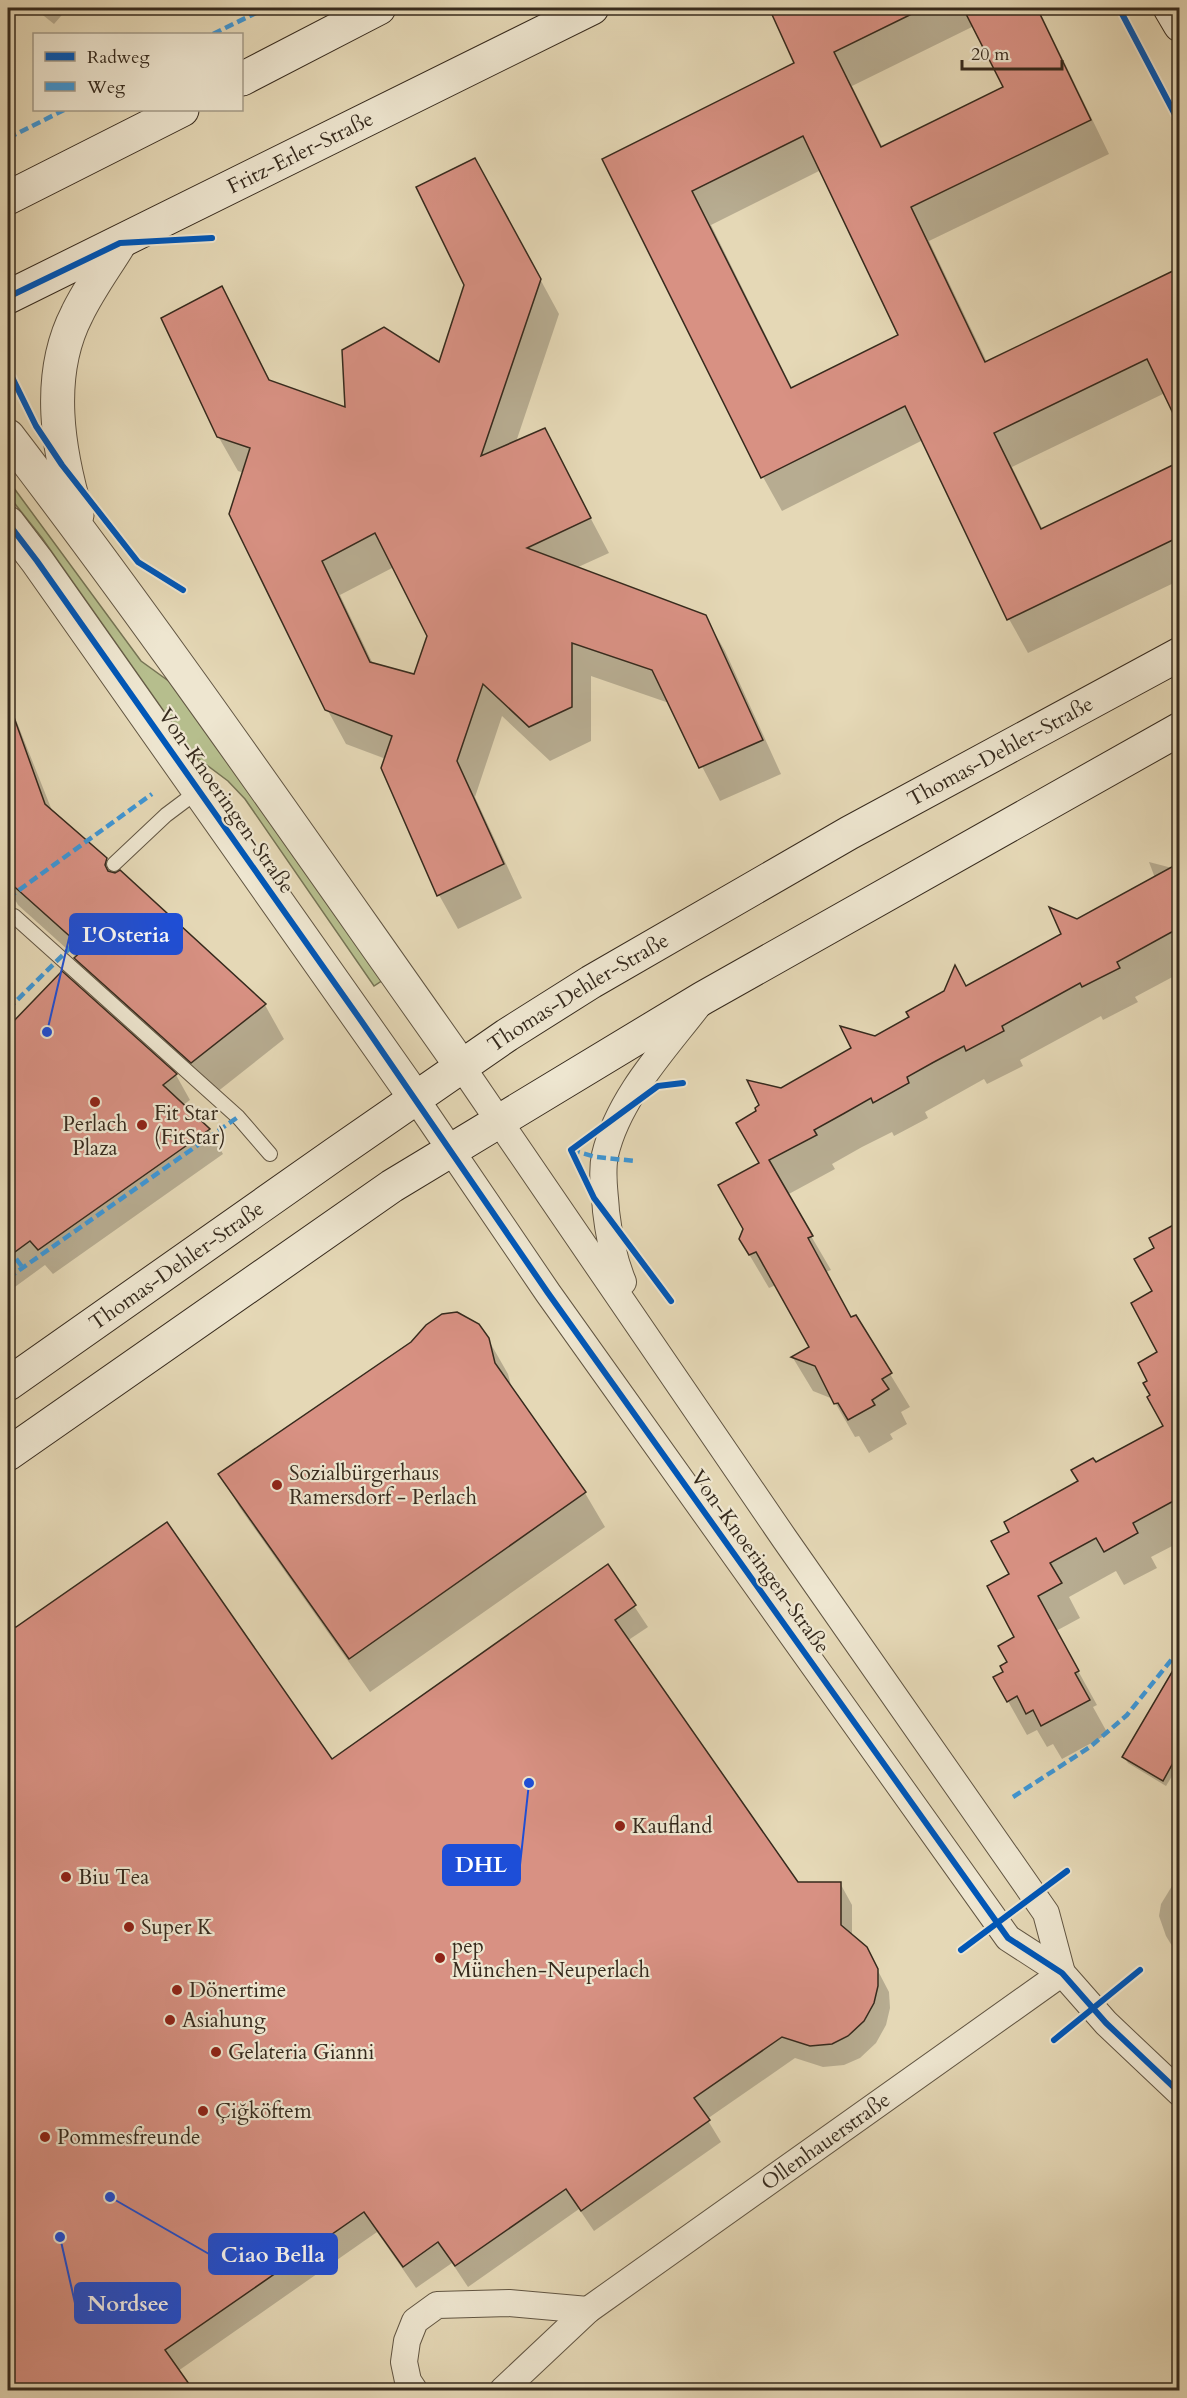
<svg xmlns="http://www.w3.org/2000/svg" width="1187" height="2398" viewBox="0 0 1187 2398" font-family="Cardo,serif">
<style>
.grass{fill:#b6be8d;stroke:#767455;stroke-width:1.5}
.shadow{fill:#0003;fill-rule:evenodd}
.building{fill:#d89183;stroke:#362a1d;stroke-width:1.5;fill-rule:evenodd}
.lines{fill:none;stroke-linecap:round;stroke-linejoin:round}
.service-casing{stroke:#625643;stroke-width:16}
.minor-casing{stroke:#625643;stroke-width:28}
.tertiary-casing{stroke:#625643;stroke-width:35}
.secondary-casing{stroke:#362a1d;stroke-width:35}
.service{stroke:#eee6d0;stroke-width:14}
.minor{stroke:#eee6d0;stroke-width:26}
.tertiary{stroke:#eee6d0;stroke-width:33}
.secondary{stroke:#eee6d0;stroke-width:33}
.quiet{stroke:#3e96d5;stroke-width:4.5;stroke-dasharray:9 4.5;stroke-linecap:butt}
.cycleway-casing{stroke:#eee6d0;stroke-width:10}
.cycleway{stroke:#0057b8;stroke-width:6}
.poi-dot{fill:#8f2418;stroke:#eee6d0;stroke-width:2}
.labels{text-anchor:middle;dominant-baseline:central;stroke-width:4.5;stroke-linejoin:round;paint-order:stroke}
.street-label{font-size:21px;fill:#362a1d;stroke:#eee6d0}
.poi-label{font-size:21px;fill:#362a1d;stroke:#eee6d0;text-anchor:start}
.leader{fill:none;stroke:#1d4ed8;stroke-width:2}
.callout-dot{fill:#1d4ed8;stroke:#eee6d0;stroke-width:2}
.callout{fill:#1d4ed8;stroke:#1d4ed8;stroke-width:2}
.callout-label{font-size:22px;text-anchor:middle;font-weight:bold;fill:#fff}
</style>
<rect width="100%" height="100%" fill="#e5d8b6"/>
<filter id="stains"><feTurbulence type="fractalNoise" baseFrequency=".00333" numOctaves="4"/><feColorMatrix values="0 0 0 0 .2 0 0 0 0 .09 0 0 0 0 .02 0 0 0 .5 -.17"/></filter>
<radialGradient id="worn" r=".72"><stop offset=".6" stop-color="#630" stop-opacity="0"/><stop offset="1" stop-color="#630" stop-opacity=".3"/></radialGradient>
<polygon class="grass" points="8,480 141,661 181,690 383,980 374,986 245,799 228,781 196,757 42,538 8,495"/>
<g class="shadow">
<polygon points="34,8 68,8 54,24"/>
<path d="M770 8H1038L1109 154 929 241 987 362 1173 273 1180 284V422L1165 393 1012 467 1043 530 1180 464V580L1028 653 1009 619 923 440 782 511 763 477 604 159 796 64ZM974 26 1005 87 883 148 852 86ZM821 170 900 336 792 388 711 225Z"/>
<path d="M494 194 559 314 516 442 544 430 609 553 576 568 705 616 725 651 781 774 720 801 669 703 591 676V741L550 761 502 716 475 797 522 898 458 929 439 895 383 768 386 759 346 744 327 709 244 473 238 471 218 436 221 288 271 382 346 409 440 365ZM394 567 429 636 415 676 373 664 340 595Z"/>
<polygon points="8,700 53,813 106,859 115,875 120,872 265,1005 284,1039 212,1096 96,992 77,958 18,905 8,887"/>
<polygon points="1149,862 1176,869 1180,867 1180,973 1135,997 1138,1002 1103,1020 1101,1016 1020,1060 1023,1066 987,1084 984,1079 925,1112 928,1118 894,1136 892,1132 862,1147 832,1164 835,1169 787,1195 831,1270 826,1272 851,1319 890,1374 910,1407 901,1412 907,1424 890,1434 893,1439 869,1453 859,1436 855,1437 833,1399 813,1391 793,1358 811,1348 776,1285 769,1288 740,1239 761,1164 758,1112 781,1089 1063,934 1077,921 1155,878"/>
<polygon points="62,973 176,1075 190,1100 183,1105 209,1130 223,1154 53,1274 45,1265 8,1292 8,1029"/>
<polygon points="1180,1223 1180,1542 1151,1557 1157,1568 1124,1585 1116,1571 1069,1597 1080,1618 1056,1631 1097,1705 1093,1707 1108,1734 1062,1759 1053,1744 1047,1747 1037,1730 1027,1735 995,1678 1005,1672 1016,1638 1011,1532 1080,1482 1095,1464 1165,1427 1152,1396 1149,1382 1159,1353 1154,1292 1156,1249 1151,1239"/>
<polygon points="488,1339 508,1374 512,1389 585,1493 605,1527 370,1692 240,1508 220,1474"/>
<polygon points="608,1567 648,1627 627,1641 797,1884 840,1883 852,1905 852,1937 866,1948 889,1992 890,2008 886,2025 876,2043 860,2058 844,2065 823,2067 795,2058 707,2119 721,2142 594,2231 579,2209 468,2287 452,2263 416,2288 377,2232 178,2371 191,2390 8,2390 8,1619 15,1630 331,1761"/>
<polygon points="1164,1690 1180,1700 1180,1763 1166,1786 1128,1763 1124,1757"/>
<polygon points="1180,1873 1180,1959 1166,1936 1159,1916 1161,1904"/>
</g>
<g class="building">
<path d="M769 8H924L834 52 881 147 1003 87 963 8H1037L1091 120 911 207 985 362 1179 268V426L1147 359 994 433 1041 529 1179 462V537L1007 620 905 406 761 478 602 159 794 63ZM803 136 898 335 791 388 692 191Z"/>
<path d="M475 158 541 279 481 456 545 428 591 518 527 548 706 615 763 740 699 768 652 670 572 643V707L529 727 483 684 457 761 504 864 437 896 381 768 392 736 325 710 229 514 250 448 217 437 161 318 222 286 269 380 345 407 342 350 384 327 439 362 464 285 416 187ZM375 533 427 636 414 674 370 662 322 561Z"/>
<polygon points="11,709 45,804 107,858 105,865 108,871 115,873 120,870 266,1004 191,1063 74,958 84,949 8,881 8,710"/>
<polygon points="1179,863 1179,928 1117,962 1120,968 1082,987 1080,983 1042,1004 1002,1026 1004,1031 966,1051 964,1046 934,1062 907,1077 909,1083 873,1103 871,1098 843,1114 814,1130 817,1135 769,1160 813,1236 808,1238 851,1317 856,1315 892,1373 882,1379 889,1389 872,1400 875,1405 848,1420 838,1403 834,1404 815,1366 791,1357 809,1347 756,1252 749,1255 739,1239 743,1229 718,1185 759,1163 736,1123 756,1111 755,1108 759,1105 747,1080 781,1088 851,1048 840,1026 875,1036 909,1017 906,1012 944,991 955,965 966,986 1061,934 1049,907 1077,919"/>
<polygon points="62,971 177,1074 163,1085 210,1129 38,1250 30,1241 8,1257 8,1027"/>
<polygon points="1179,1222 1179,1498 1133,1523 1138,1533 1104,1552 1096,1538 1050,1563 1062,1583 1038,1596 1079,1671 1075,1673 1090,1700 1041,1726 1033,1710 1026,1714 1017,1696 1007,1702 993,1677 1003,1672 1000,1666 1007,1662 998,1646 1014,1637 987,1586 1009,1574 991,1541 1009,1532 1004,1522 1078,1481 1071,1470 1093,1458 1096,1462 1163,1426 1147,1397 1150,1395 1143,1383 1147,1381 1138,1363 1157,1352 1131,1303 1152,1291 1134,1259 1154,1248 1149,1238"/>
<polygon points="457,1312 479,1324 489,1338 495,1363 586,1492 349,1659 218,1474 411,1342 426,1325 442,1314"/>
<polygon points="167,1522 332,1759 608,1564 636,1605 615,1620 798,1882 841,1882 841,1925 867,1947 878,1969 878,1986 874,2003 864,2021 848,2036 832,2044 810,2046 782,2037 694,2098 710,2120 581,2211 566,2189 455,2266 438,2242 403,2267 364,2212 165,2350 194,2391 8,2391 8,1627 16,1627"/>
<polygon points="1179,1660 1179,1752 1163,1781 1122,1757"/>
</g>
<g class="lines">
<defs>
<g id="service">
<polyline points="114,864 166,815 198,791"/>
<polyline points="14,916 238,1117 270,1154"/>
</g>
<g id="minor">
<polyline points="462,1067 784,1538 1046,1913 1062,1973"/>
<polyline points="416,1099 548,1293 1008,1938 1062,1973 1106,2023 1180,2093"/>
<path d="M623 1282C613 1258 609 1237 606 1211 605 1192 601 1174 605 1155 618 1099 663 1051 697 1007"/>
<polyline points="414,2390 408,2381 404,2362 407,2341 415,2321 437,2305 509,2303 588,2310"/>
<path id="s1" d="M503 2390 588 2310 1062 1973"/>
</g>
<g id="tertiary">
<path d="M8 436C165 641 312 855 462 1067"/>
<path d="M77 515C58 451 45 376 77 314 89 289 106 266 120 243"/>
<polyline points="8,523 37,561 416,1099"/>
</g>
<g id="secondary">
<polyline points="1170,8 1180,25"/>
<polyline points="242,79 379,8"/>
<polyline points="8,198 182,110"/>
<path id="s2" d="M8 297 592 8"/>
<path id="s3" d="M8 1384 335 1154 507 1035 591 982 849 833 1180 654"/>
<polyline points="8,1454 392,1186 703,998 1180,729"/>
</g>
</defs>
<use href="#service" class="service-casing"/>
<use href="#minor" class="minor-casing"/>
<use href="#tertiary" class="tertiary-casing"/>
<use href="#secondary" class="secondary-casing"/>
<use href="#service" class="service"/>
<use href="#minor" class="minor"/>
<use href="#tertiary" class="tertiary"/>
<use href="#secondary" class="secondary"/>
<g class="quiet">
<polyline points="213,34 266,8"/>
<polyline points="8,138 64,110"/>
<polyline points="8,898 152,794"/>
<polyline points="8,921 14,916"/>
<polyline points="8,1009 76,942"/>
<polyline points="571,1150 596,1157 635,1161"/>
<polyline points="8,1248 23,1268"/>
<polyline points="8,1278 238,1117"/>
<polyline points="1013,1797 1090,1747 1127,1715 1180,1649"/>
</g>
<defs>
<g id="cycleway">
<polyline points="1119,8 1180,124"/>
<polyline points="8,297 120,243 212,238"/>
<polyline points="8,369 36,426 62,465 138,562 183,590"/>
<polyline points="8,523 37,561 362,1022 548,1293 1008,1938 1062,1973 1106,2023 1180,2093"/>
<polyline points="671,1301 594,1198 571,1150 658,1086 683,1083"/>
<polyline points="961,1950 1067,1871"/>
<polyline points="1054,2040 1140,1970"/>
</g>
</defs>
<use href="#cycleway" class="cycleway-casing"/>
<use href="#cycleway" class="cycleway"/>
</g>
<g class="poi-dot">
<circle cx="95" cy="1102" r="6"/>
<circle cx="142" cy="1125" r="6"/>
<circle cx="277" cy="1485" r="6"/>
<circle cx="620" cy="1826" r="6"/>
<circle cx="66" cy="1877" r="6"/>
<circle cx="129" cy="1927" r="6"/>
<circle cx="440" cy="1958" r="6"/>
<circle cx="177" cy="1990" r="6"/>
<circle cx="170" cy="2020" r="6"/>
<circle cx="216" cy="2052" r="6"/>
<circle cx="203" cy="2111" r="6"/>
<circle cx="45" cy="2137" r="6"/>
</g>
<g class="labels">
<g class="street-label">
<text stroke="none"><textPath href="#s2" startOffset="326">Fritz-Erler-Straße</textPath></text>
<text stroke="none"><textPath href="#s3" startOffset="1178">Thomas-Dehler-Straße</textPath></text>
<text transform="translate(226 801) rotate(55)">Von-Knoeringen-Straße</text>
<text stroke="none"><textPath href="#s3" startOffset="692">Thomas-Dehler-Straße</textPath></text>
<text stroke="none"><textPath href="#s3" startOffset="206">Thomas-Dehler-Straße</textPath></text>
<text transform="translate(760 1562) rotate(54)">Von-Knoeringen-Straße</text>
<text stroke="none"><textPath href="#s1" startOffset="408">Ollenhauerstraße</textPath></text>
</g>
<g class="poi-label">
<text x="154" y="1113">Fit Star<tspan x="154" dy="24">(FitStar)</tspan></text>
<text x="95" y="1124" text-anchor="middle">Perlach<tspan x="95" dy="24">Plaza</tspan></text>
<text x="289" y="1473">Sozialbürgerhaus<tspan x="289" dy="24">Ramersdorf - Perlach</tspan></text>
<text x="632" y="1826">Kaufland</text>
<text x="78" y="1877">Biu Tea</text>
<text x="141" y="1927">Super K</text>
<text x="452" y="1946">pep<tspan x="452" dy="24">München-Neuperlach</tspan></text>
<text x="189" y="1990">Dönertime</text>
<text x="182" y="2020">Asiahung</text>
<text x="228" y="2052">Gelateria Gianni</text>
<text x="215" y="2111">Çiğköftem</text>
<text x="57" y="2137">Pommesfreunde</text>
</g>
</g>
<path class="leader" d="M47 1032L70 934M529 1783L520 1865M110 2197L209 2254M60 2237L75 2303"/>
<g class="callout-dot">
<circle cx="47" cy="1032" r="6"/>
<circle cx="529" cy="1783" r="6"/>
<circle cx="110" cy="2197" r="6"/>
<circle cx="60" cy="2237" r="6"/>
</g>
<g class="callout">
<rect x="70" y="914" width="112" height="40" rx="6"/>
<rect x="443" y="1845" width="77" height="40" rx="6"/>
<rect x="209" y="2234" width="128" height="40" rx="6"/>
<rect x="75" y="2283" width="105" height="40" rx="6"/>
</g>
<g class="callout-label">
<text x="126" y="942">L'Osteria</text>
<text x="481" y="1872">DHL</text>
<text x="273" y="2262">Ciao Bella</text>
<text x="128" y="2311">Nordsee</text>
</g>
<rect width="1187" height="2398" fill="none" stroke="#e5d8b6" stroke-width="30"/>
<rect x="9" y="9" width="1169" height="2380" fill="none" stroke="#362a1d" stroke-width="3"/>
<rect x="15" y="15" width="1157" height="2368" fill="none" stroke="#362a1d" stroke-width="1.5"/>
<rect x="33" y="33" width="210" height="78" fill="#eee6d0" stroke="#a49b88" stroke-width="1.5"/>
<rect x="45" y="52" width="30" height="9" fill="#0057b8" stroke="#a49b88" stroke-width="1.5"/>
<text x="87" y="63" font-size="18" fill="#362a1d">Radweg</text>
<rect x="45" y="82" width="30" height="9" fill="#3e96d5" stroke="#a49b88" stroke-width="1.5"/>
<text x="87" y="93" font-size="18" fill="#362a1d">Weg</text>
<path d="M962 60v9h100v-9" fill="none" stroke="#362a1d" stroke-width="3"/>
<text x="971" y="60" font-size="18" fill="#362a1d" stroke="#eee6d0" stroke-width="4.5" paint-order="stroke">20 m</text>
<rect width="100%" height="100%" filter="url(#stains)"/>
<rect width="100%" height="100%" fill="url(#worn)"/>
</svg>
